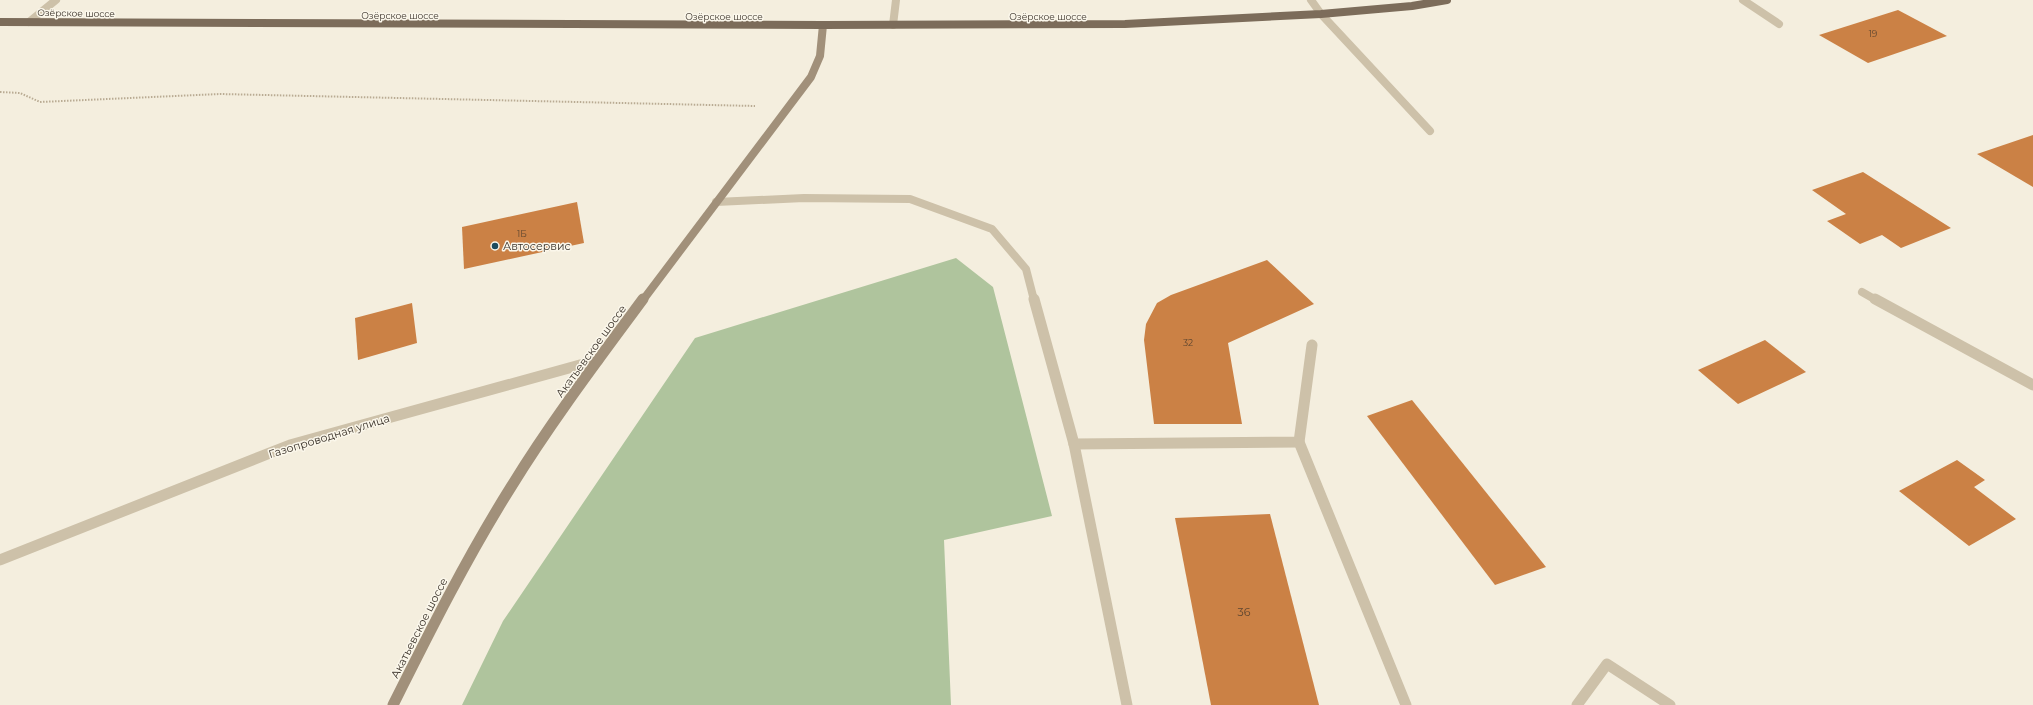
<svg xmlns="http://www.w3.org/2000/svg" width="2033" height="705" viewBox="0 0 2033 705" font-family="Montserrat,sans-serif">
<style>
.green{fill:#afc49d}
.building{fill:#cb8145}
.lines{fill:none;stroke-linecap:round;stroke-linejoin:round}
.path{stroke:#b9ab93;stroke-width:2;stroke-dasharray:1.5 1.5;stroke-linecap:butt}
.service-far1{stroke:#cdc1a9;stroke-width:8}
.service{stroke:#cdc1a9;stroke-width:11}
.minor{stroke:#cdc1a9;stroke-width:8}
.secondary-far1{stroke:#a1907a;stroke-width:8}
.secondary{stroke:#a1907a;stroke-width:11}
.primary{stroke:#7c6c5a;stroke-width:8}
.poi-dot{fill:#1d4c5e;stroke:#fbf7eb;stroke-width:1.5}
.labels{text-anchor:middle;dominant-baseline:central;stroke-width:3;stroke-linejoin:round;paint-order:stroke}
.far-street-label{font-size:9px;fill:#3a3229;stroke:#fbf7eb}
.number-label{font-size:9px;fill:#5e4630}
.poi-label{font-size:11px;fill:#3a3229;stroke:#fbf7eb;text-anchor:start}
.street-label{font-size:11px;fill:#3a3229;stroke:#fbf7eb}
.near-number-label{font-size:11px;fill:#5e4630}
</style>
<rect width="100%" height="100%" fill="#f4eede"/>
<polygon class="green" points="956,258 993,287 1052,516 944,540 951,705 462,705 503,621 695,338"/>
<g class="building">
<polygon points="1898,10 1947,36 1868,63 1819,35"/>
<polygon points="2033,135 2033,187 1977,154"/>
<polygon points="1863,172 1951,228 1901,248 1882,235 1860,244 1827,221 1846,214 1812,190"/>
<polygon points="577,202 584,243 464,269 462,227"/>
<polygon points="1267,260 1314,304 1228,343 1242,424 1154,424 1144,340 1146,324 1157,303 1171,295"/>
<polygon points="412,303 417,343 358,360 355,318"/>
<polygon points="1765,340 1806,372 1738,404 1698,370"/>
<polygon points="1412,400 1546,567 1495,585 1367,416"/>
<polygon points="1957,460 1985,480 1974,487 2016,519 1969,546 1899,491"/>
<polygon points="1270,514 1319,705 1211,705 1175,518"/>
</g>
<g class="lines">
<polyline class="path" points="0,92 20,93 40,102 220,94 755,106"/>
<g class="service-far1">
<polyline points="1743,0 1779,24"/>
<polyline points="1321,14 1430,131"/>
<polyline points="29,22 56,0"/>
<polyline points="893,25 896,0"/>
<polyline points="716,202 804,198 910,199 992,229 1026,269 1034,300"/>
<polyline points="1862,292 1876,300"/>
</g>
<g class="service">
<polyline points="1034,299 1074,444 1299,442 1312,345"/>
<polyline points="1875,299 2033,385"/>
<polyline points="1299,442 1406,705"/>
<polyline points="1074,444 1127,705"/>
<polyline points="0,560 290,445 598,360"/>
<polyline points="1577,705 1607,664 1670,705"/>
</g>
<polyline class="minor" points="1311,0 1321,14"/>
<polyline class="secondary-far1" points="643,300 811,77 820,56 823,25"/>
<path class="secondary" d="M393 705C430 631 467 557 511 487 551 422 598 360 643 299"/>
<polyline class="primary" points="0,22 823,25 1125,24 1321,14 1412,6 1447,0"/>
</g>
<circle class="poi-dot" cx="495" cy="246" r="4"/>
<g class="labels">
<g class="far-street-label">
<text transform="translate(76 13) rotate(1)">Озёрское шоссе</text>
<text x="400" y="15">Озёрское шоссе</text>
<text x="724" y="16">Озёрское шоссе</text>
<text x="1048" y="16">Озёрское шоссе</text>
</g>
<g class="number-label">
<text x="1873" y="33">19</text>
<text x="522" y="233">1Б</text>
<text x="1188" y="342">32</text>
</g>
<g class="poi-label">
<text x="503" y="246">Автосервис</text>
</g>
<g class="street-label">
<text transform="translate(591 351) rotate(-54)">Акатьевское шоссе</text>
<text transform="translate(329 436) rotate(-17)">Газопроводная улица</text>
<text transform="translate(419 628) rotate(-63)">Акатьевское шоссе</text>
</g>
<g class="near-number-label">
<text x="1244" y="612">36</text>
</g>
</g>
</svg>
